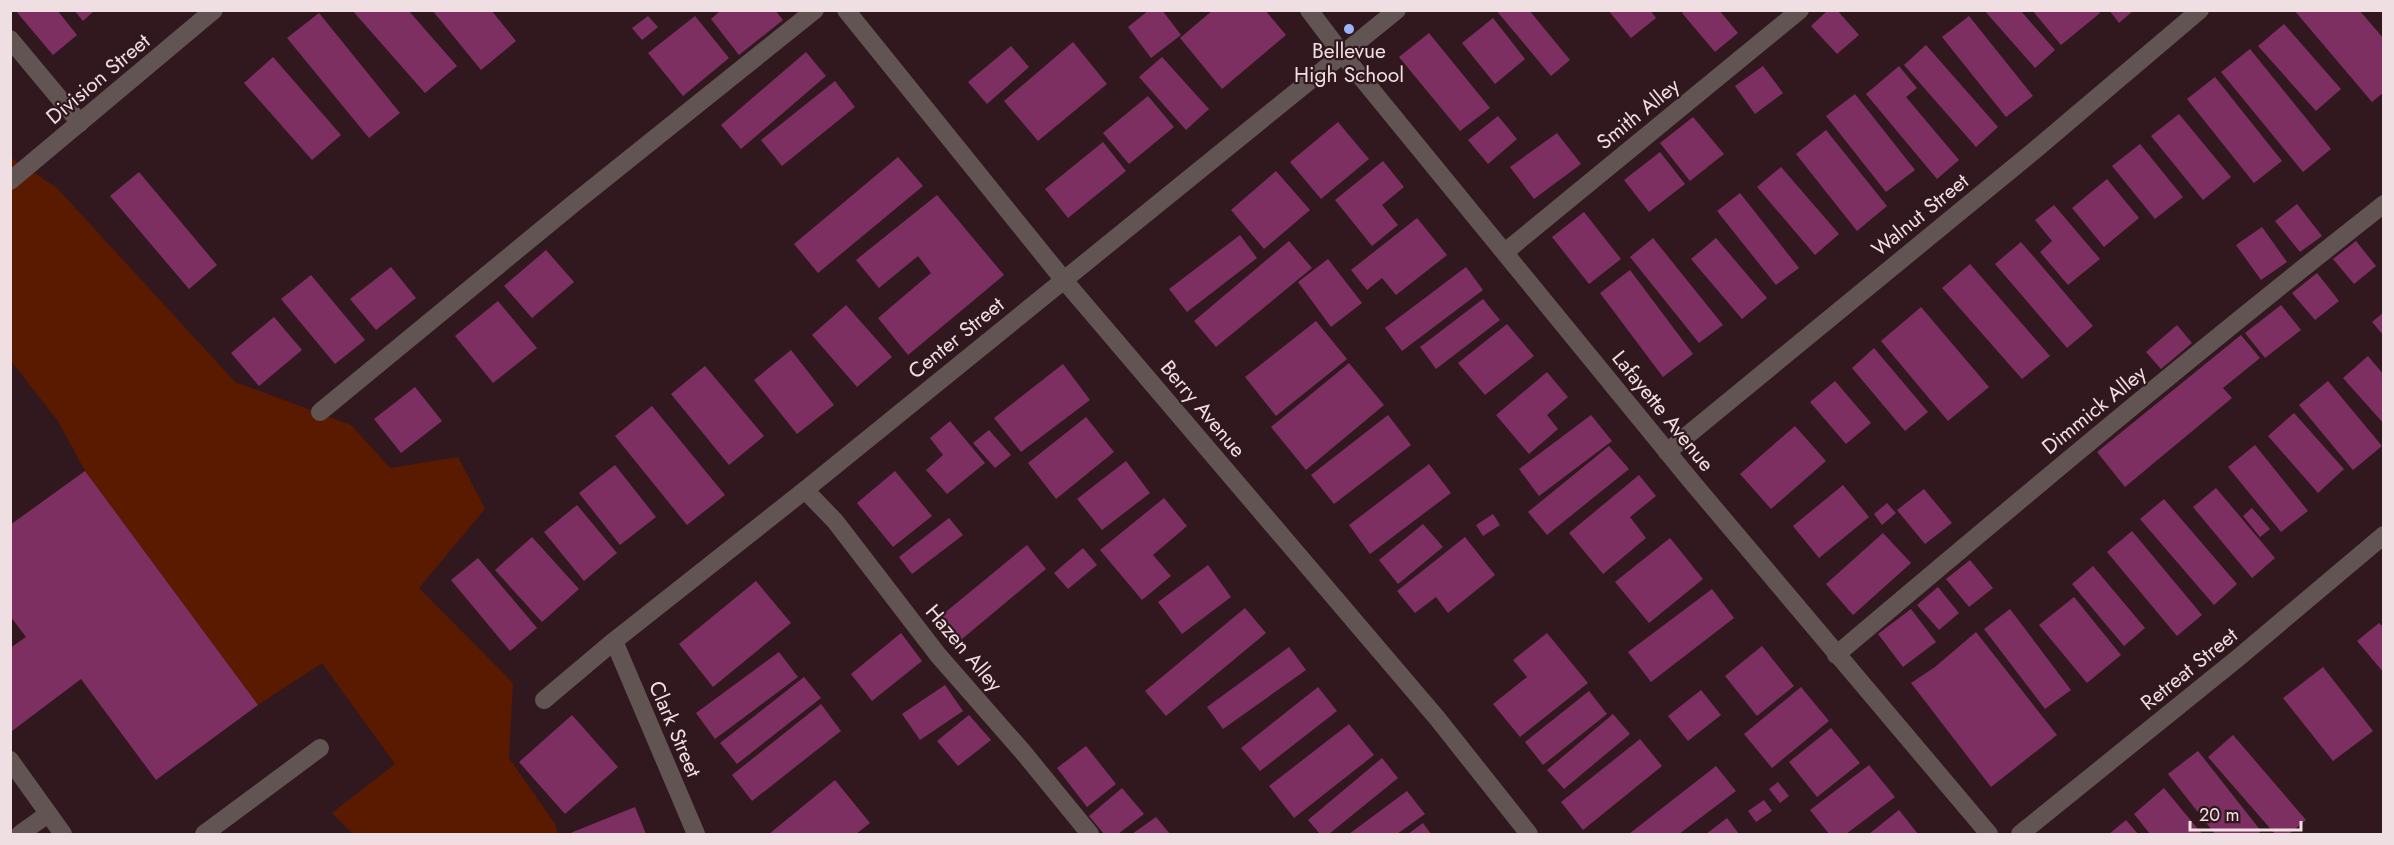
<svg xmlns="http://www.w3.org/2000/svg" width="2394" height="845" viewBox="0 0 2394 845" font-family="Jost,sans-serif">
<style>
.green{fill:#5a1a00}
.building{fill:#7e2f61}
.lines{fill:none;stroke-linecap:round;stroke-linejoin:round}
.lane{stroke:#615453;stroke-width:18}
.street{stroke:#615453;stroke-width:18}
.poi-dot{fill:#9cb4fd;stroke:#30181e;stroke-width:2}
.labels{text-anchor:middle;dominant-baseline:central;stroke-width:4.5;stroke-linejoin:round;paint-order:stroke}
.poi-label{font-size:21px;fill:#f0dfe2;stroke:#30181e}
.street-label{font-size:21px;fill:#f0dfe2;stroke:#30181e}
</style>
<rect width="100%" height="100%" fill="#30181e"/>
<polygon class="green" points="10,157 57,188 235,382 351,425 390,468 458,457 485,509 419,588 513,683 509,758 555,824 558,834 353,834 332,813 395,764 322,663 258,705 85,471 58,421 11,361"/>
<g class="building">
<polygon points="15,10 57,10 77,35 53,55"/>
<polygon points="74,10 95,10 83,21"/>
<polygon points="352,10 408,10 457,66 425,93"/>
<polygon points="432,10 491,10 516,41 481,70"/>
<polygon points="721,10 775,10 783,20 739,55 711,19"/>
<polygon points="1149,10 1162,10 1181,35 1151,58 1128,27"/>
<polygon points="1213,10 1265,10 1286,35 1222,89 1180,38"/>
<polygon points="1496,10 1529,10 1570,60 1551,76"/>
<polygon points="1608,10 1650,10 1656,18 1631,38"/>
<polygon points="1685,10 1719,10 1738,33 1715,52 1682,13"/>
<polygon points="1828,10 1837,10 1859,35 1837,54 1811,26"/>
<polygon points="1984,10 2020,10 2055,50 2035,68"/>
<polygon points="2032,10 2098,10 2100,13 2061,45"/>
<polygon points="2109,10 2134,10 2119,23"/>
<polygon points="2294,10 2359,10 2384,39 2384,92 2372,102"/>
<polygon points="319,13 400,113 369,138 287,38"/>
<polygon points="648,16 658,27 642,40 632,28"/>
<polygon points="695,16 729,58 683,96 648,53"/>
<polygon points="1969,16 2033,96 2006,117 1942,37"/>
<polygon points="1493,18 1525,59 1495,84 1462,43"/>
<polygon points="2284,24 2341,89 2316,111 2258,46"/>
<polygon points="1429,33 1490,108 1460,131 1399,57"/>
<polygon points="1073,42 1107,84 1038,141 1004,101"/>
<polygon points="1926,45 1998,127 1976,147 1904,65"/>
<polygon points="1011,46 1029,67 987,104 968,82"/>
<polygon points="2250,49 2331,149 2303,172 2221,72"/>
<polygon points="806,52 826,76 741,149 721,125"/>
<polygon points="273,57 341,135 312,160 244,83"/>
<polygon points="1162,57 1209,109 1186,130 1139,77"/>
<polygon points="1763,66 1783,93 1755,114 1735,86"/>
<polygon points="1899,66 1917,88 1906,97 1959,160 1937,179 1866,94"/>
<polygon points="2215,77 2282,161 2254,183 2187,99"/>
<polygon points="835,81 855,107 782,166 761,140"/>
<polygon points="1855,94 1915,170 1886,192 1826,116"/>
<polygon points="1148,96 1174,127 1129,164 1103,133"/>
<polygon points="2179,114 2231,177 2203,200 2151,136"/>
<polygon points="1498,116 1517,139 1488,164 1468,140"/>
<polygon points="1693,117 1724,154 1690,181 1660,143"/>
<polygon points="1338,122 1369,159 1321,199 1290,162"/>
<polygon points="1826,130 1887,206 1857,231 1796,154"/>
<polygon points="1557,133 1581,164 1534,199 1510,167"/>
<polygon points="1103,142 1126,171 1068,218 1045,189"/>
<polygon points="2140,144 2183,197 2155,219 2112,166"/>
<polygon points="1660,152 1685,184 1649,212 1624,180"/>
<polygon points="898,157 923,186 818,273 794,244"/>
<polygon points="1383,161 1404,187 1382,205 1398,225 1372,246 1335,200"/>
<polygon points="1781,167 1839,234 1815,255 1757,187"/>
<polygon points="1276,171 1310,210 1264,249 1231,210"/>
<polygon points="139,172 217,265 189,289 110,196"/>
<polygon points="2107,179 2139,218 2104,247 2072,208"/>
<polygon points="1740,193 1799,268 1776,285 1717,211"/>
<polygon points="937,195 1004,275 908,355 878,318 931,273 918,256 879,288 856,260"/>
<polygon points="2297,204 2322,236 2300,252 2275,221"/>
<polygon points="2054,205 2100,259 2068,285 2040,252 2052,241 2035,220"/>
<polygon points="1584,212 1621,259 1589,284 1552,237"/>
<polygon points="1417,218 1447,255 1396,295 1382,278 1367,290 1351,270"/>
<polygon points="2262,227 2287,262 2261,280 2236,245"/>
<polygon points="1240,235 1257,258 1187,312 1169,289"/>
<polygon points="1653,238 1723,325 1699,343 1630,257"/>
<polygon points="1716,238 1767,298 1742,319 1691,259"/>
<polygon points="1289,241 1312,268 1216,347 1194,321"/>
<polygon points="2356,241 2376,266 2354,284 2333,259"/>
<polygon points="2021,242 2093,326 2067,348 1995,264"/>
<polygon points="546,250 574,282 532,318 504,286"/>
<polygon points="1328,259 1362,303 1331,327 1298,282"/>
<polygon points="1970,264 2050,356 2022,379 1942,288"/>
<polygon points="391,267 416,298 376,330 350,299"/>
<polygon points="1466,267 1483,290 1402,351 1385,328"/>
<polygon points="1630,270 1693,354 1663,377 1600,293"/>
<polygon points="2317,273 2339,301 2315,320 2292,293"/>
<polygon points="311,275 365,340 335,364 281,299"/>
<polygon points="1483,299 1500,320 1436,369 1420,347"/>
<polygon points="498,301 537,348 493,383 455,336"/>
<polygon points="846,305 892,357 857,387 812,335"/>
<polygon points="2281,305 2301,330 2265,358 2245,333"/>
<polygon points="1921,307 1989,387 1948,421 1881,341"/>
<polygon points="2384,312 2384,336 2372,322"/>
<polygon points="274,317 302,350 259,386 231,353"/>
<polygon points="1316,321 1347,359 1276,416 1245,377"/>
<polygon points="1507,324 1534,356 1485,395 1458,363"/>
<polygon points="2177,325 2192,343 2161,369 2146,352"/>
<polygon points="2241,335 2260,358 2223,388 2232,398 2125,487 2097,452"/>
<polygon points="1874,348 1928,412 1905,431 1852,368"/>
<polygon points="791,350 834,405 797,434 754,380"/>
<polygon points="2368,356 2384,375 2384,424 2343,378"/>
<polygon points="1349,363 1384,405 1306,470 1271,427"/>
<polygon points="1063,364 1090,400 1021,452 994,418"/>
<polygon points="705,366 764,436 729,465 671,394"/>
<polygon points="1547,372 1568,397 1547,415 1558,429 1529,454 1496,415"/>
<polygon points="1835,381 1871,423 1846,444 1810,402"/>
<polygon points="2328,381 2382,446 2353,470 2299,405"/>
<polygon points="415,387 442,421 401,453 374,419"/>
<polygon points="652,406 725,495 687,525 615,436"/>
<polygon points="2294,413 2344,469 2318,493 2268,436"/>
<polygon points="1388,415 1411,445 1334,504 1311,475"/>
<polygon points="1591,415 1612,441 1539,496 1519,469"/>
<polygon points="1086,417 1114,452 1056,499 1028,463"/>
<polygon points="950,421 985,463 947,494 926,470 943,455 930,438"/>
<polygon points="1795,426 1826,461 1771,509 1740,474"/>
<polygon points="989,430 1011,455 995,468 973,443"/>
<polygon points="2255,445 2308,511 2281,532 2228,467"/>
<polygon points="1609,446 1629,469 1547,535 1528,512"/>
<polygon points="1126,461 1150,493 1102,530 1077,499"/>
<polygon points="1429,464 1451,493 1370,554 1349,525"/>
<polygon points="615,465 656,517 620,545 579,493"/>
<polygon points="85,471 258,705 156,780 81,679 12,731 10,729 10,648 26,637 10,616 10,525"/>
<polygon points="895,471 932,516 893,547 857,503"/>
<polygon points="1639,475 1656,496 1630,517 1646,538 1603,574 1569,533"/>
<polygon points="1843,485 1869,517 1819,558 1793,526"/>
<polygon points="2216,488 2275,558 2252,578 2193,507"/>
<polygon points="1924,489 1952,523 1925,544 1897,510"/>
<polygon points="1164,498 1187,526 1153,555 1171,576 1142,600 1100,550"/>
<polygon points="2164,499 2237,584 2214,605 2140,519"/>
<polygon points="1887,503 1896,513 1882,525 1874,514"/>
<polygon points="577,505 617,553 584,581 544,532"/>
<polygon points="2252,508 2270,529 2260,537 2243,516"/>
<polygon points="1493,514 1500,525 1483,536 1476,525"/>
<polygon points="949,518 963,535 912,574 899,557"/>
<polygon points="1423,524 1443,547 1398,584 1379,560"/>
<polygon points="2132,531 2202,615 2177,636 2107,552"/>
<polygon points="1883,533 1911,563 1853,615 1826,584"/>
<polygon points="532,537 579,589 542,622 495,570"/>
<polygon points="1465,537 1495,575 1448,613 1436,597 1415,613 1397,591"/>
<polygon points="1670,538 1703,579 1649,623 1615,582"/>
<polygon points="1027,545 1046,569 956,644 936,620"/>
<polygon points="1083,548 1097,565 1068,589 1054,573"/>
<polygon points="478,558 537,628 510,651 451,580"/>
<polygon points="1970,560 1993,588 1969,607 1946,579"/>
<polygon points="1208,565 1231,597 1182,634 1158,602"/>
<polygon points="2093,566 2145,628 2124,646 2072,584"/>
<polygon points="756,581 791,623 713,687 679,644"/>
<polygon points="1938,587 1959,613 1939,630 1917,605"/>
<polygon points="1712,589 1734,618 1651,682 1628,652"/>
<polygon points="2074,597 2121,655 2087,683 2039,625"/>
<polygon points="1245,608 1266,633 1166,716 1145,691"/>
<polygon points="1911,609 1936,642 1903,667 1878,634"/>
<polygon points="2010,609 2071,690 2045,709 1984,629"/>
<polygon points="2379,623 2384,628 2384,673 2357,641"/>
<polygon points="1976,632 2057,735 1991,787 1911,683 1935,667"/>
<polygon points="901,633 922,661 872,701 851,674"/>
<polygon points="1547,633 1588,683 1520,737 1493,704 1527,677 1513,660"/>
<polygon points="1762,646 1794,686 1757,716 1725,676"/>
<polygon points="1289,647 1306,670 1223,729 1207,707"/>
<polygon points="779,652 798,677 715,739 696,713"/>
<polygon points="2323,667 2373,731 2333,761 2283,698"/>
<polygon points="804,677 821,698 737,764 720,743"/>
<polygon points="945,685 963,711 920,740 902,714"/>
<polygon points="1318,687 1337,711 1260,771 1241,748"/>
<polygon points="1801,687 1829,721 1772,768 1744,734"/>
<polygon points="1701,690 1721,715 1688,741 1668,716"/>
<polygon points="1589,691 1607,714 1543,765 1525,742"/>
<polygon points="821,704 841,731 752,801 732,775"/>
<polygon points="1613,714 1630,734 1564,789 1547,770"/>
<polygon points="572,715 618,767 565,814 519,762"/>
<polygon points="969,715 991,740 958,766 937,741"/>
<polygon points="1349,724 1374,755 1294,818 1269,786"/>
<polygon points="1831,728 1860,763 1817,797 1789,762"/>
<polygon points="2233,735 2306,820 2289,834 2275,834 2208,757"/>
<polygon points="1640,739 1662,766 1583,830 1561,802"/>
<polygon points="1086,746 1116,784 1087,807 1057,768"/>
<polygon points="2198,751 2261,831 2258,834 2215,834 2168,774"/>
<polygon points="1382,758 1398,778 1329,834 1320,834 1308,820"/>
<polygon points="1869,765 1895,797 1846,834 1829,834 1810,810"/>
<polygon points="1716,766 1736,791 1679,834 1629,834"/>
<polygon points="835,780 870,823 856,834 819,834 818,833 816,834 769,834"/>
<polygon points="1778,782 1789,796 1780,803 1769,789"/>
<polygon points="1122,788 1144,814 1118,834 1104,834 1089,816"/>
<polygon points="2164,788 2202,834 2150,834 2134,814"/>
<polygon points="1407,791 1425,814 1397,834 1349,834"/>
<polygon points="1764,800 1772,811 1756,822 1748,811"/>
<polygon points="635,807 646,834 568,834"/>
<polygon points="1899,810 1918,834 1869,834"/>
<polygon points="1156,817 1170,834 1132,834"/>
<polygon points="1727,818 1739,834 1706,834"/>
<polygon points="2126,820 2138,834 2109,834"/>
<polygon points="1423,823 1431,834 1408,834"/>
</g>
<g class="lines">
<g class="lane">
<polyline points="10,39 80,123"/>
<polyline points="1505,252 1800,10"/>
<polyline points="320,412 573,204 815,10"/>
<polyline points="805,490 835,521 938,655 1023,752 1090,834"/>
<path d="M1836 655C2017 502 2198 350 2384 204"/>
<polyline points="10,760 63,834"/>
<polyline points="20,834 48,814"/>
<polyline points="204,834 320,748"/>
</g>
<g class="street">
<polyline points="846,10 1063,279 1437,718 1529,834"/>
<polyline points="1309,10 1343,55 1692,482 1989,834"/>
<polyline points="10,181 214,10"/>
<polyline points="1667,452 2035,150 2200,10"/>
<polyline points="614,641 696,834"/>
<polyline points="544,700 614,641 805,490 1397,10"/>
<polyline points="2020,834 2238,658 2384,535"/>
</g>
</g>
<circle class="poi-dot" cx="1349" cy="29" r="6"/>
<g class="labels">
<g class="poi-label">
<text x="1349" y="51">Bellevue<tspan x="1349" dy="24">High School</tspan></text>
</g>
<g class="street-label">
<text transform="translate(98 79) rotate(-40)">Division Street</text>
<text transform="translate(1638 114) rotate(-39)">Smith Alley</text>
<text transform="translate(1920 215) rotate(-39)">Walnut Street</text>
<text transform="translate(956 338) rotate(-39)">Center Street</text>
<text transform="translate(1203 409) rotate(50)">Berry Avenue</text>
<text transform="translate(2094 410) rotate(-39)">Dimmick Alley</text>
<text transform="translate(1663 411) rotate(51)">Lafayette Avenue</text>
<text transform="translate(964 648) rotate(50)">Hazen Alley</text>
<text transform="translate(2189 669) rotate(-39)">Retreat Street</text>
<text transform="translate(675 729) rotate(67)">Clark Street</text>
</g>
</g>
<rect width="2394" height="845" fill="none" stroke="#f0dfe2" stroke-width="24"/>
<path d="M2190 821v9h111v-9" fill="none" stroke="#f0dfe2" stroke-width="3"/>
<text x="2199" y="821" font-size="18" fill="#f0dfe2" stroke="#30181e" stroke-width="4.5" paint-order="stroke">20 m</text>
</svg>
